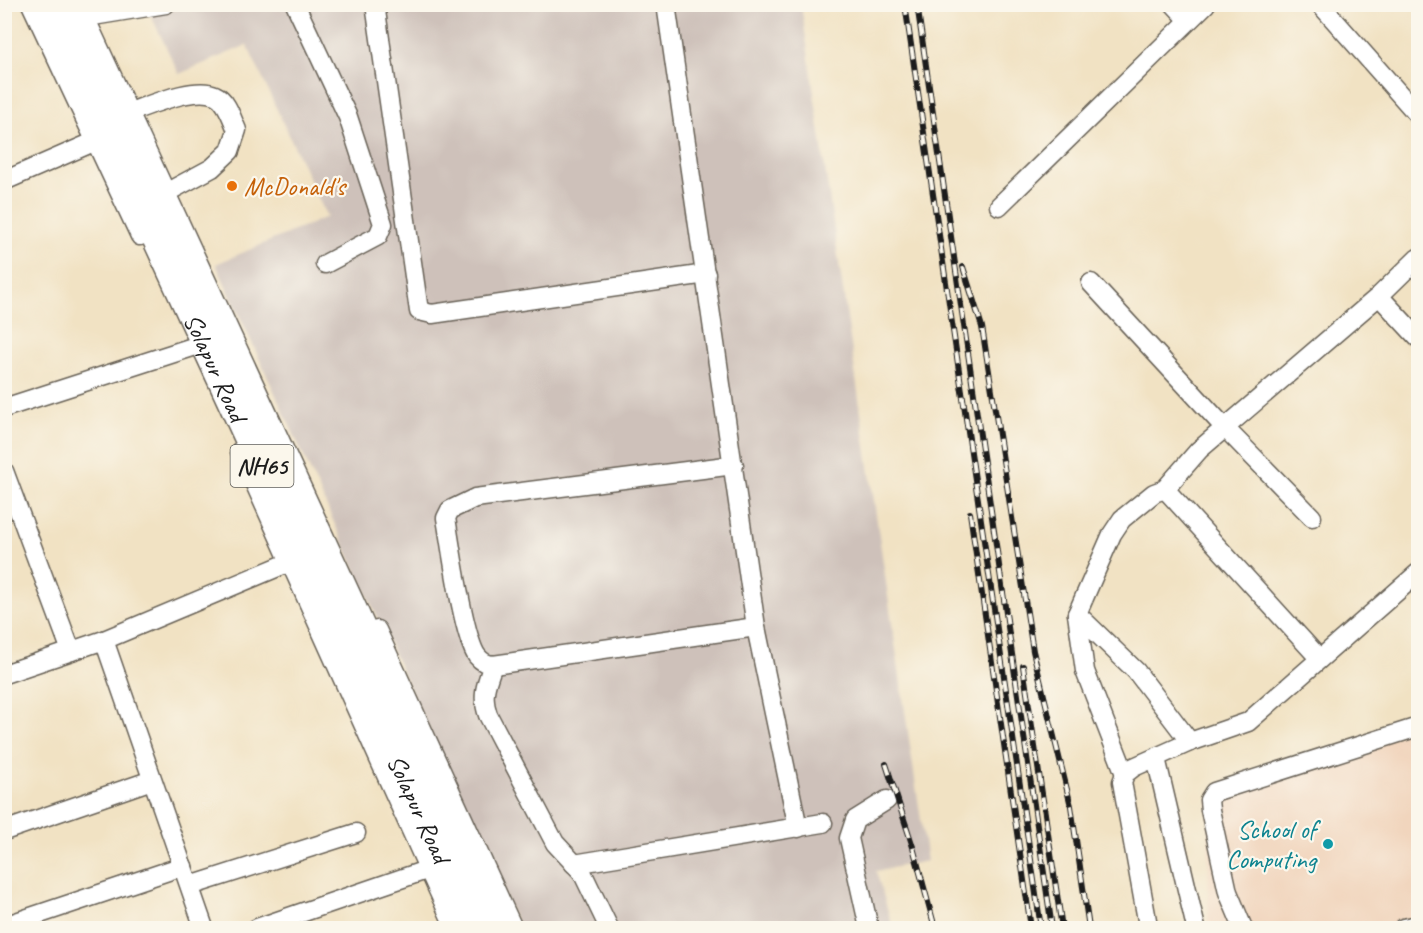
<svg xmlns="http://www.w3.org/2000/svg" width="1423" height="933" viewBox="0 0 1423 933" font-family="Caveat,sans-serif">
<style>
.built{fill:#f1d5bd}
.industrial{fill:#cec1ba}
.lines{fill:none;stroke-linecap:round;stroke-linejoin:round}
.minor-casing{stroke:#676156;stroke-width:21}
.highway-casing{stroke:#676156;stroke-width:30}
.minor{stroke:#fff;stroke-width:18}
.highway{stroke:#fff;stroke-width:27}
.rail-casing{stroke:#1c1c1c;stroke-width:6}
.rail{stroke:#fbf7ec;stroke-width:4;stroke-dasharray:11;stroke-linecap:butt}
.food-dot{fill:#e8710a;stroke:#fbf7ec;stroke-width:2}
.culture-dot{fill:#0f9aa8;stroke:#fbf7ec;stroke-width:2}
.labels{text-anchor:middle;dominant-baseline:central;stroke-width:4.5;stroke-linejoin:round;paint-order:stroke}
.shield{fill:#fbf7ec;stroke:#5f5e5a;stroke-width:1.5}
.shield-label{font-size:24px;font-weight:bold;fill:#1c1c1c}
.food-label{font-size:26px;fill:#c56008;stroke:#fbf7ec;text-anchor:start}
.street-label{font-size:26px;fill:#1c1c1c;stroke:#fbf7ec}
.culture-label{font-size:26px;fill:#0d838f;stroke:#fbf7ec;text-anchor:end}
</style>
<rect width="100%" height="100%" fill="#fbf7ec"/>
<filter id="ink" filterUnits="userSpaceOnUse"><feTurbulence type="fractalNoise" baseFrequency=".0167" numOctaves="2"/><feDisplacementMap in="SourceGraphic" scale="12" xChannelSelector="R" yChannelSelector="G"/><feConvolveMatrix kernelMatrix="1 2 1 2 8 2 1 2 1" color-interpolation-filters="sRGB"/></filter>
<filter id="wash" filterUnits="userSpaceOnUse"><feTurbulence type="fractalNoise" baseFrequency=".008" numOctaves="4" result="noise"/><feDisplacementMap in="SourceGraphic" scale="24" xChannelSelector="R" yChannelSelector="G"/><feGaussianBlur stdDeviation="1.35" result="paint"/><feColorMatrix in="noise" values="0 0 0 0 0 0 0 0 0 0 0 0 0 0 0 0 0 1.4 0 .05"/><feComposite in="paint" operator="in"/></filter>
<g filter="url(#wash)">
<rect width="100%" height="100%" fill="#f1e2c3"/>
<polygon class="built" points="1418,728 1418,928 1208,928 1209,800"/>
<polygon class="industrial" points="146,5 801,5 927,861 876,871 893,928 519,928 216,264 327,217 247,45 179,74"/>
</g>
<g filter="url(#ink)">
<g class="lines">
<defs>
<g id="minor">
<polyline points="31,4 140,236"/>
<polyline points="295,4 348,117 383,224 378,236 325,264"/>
<polyline points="375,4 419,311 432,314 706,274"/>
<polyline points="666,4 756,627 798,828"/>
<polyline points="1174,4 1188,19"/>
<polyline points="1320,4 1418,115"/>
<polyline points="70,23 93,16 166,4"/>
<path d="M124 114C146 107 194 85 215 95 227 100 232 119 237 130L230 151 212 168 162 195"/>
<polyline points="4,181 105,137"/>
<polyline points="999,206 1206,4"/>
<polyline points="1091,283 1225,428 1312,517"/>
<polyline points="1379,296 1418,338"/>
<polyline points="4,408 205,343"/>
<polyline points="240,451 455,928"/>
<path d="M734 465 475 498 450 510 446 518C451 547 463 636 477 656 482 662 486 664 493 665L756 627"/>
<polyline points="4,471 71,651"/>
<polyline points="1165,489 1319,658"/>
<polyline points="1077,614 1136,671 1190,742"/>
<polyline points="377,630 513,928"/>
<path d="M493 665C486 684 481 696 488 715L555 843 582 872 609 928"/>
<polyline points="4,674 104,640"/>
<polyline points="1156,758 1196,928"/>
<polyline points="1125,774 1085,671 1077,614 1112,534 1122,519 1154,493 1165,489 1199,450 1379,296 1418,258"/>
<polyline points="4,831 152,780"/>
<polyline points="574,864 823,823"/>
<polyline points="190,886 356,833"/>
<polyline points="1147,920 1122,782 1125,774 1134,767 1190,742 1248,722 1418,573"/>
<polyline points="4,926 183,866"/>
<polyline points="204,928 104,640 290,562"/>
<polyline points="257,928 438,866"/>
<polyline points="869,928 849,838 855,820 887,800"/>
<polyline points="1243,928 1228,892 1210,810 1209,800 1214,792 1418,727"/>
<polyline points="1403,928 1418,925"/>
</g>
<g id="highway">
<path id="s1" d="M48 4 474 928"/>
<polyline points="74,4 353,609 496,928"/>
</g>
</defs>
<use href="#minor" class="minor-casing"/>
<use href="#highway" class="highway-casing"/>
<use href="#minor" class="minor"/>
<use href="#highway" class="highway"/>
<defs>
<g id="rail">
<polyline points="905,4 1041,928"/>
<polyline points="917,4 1052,928"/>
<polyline points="963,267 982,327 1033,651 1071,806 1089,928"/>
<polyline points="970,513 1031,928"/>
<polyline points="1023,666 1062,928"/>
<polyline points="886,764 913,847 935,928"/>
</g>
</defs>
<use href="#rail" class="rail-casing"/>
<use href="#rail" class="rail"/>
</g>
</g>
<circle class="food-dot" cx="232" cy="186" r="6"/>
<circle class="culture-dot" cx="1328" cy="844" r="6"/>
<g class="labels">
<rect class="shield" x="230.5" y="445" width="63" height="42" rx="4.5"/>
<g class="shield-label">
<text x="262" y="466">NH65</text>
</g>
<g class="food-label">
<text x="244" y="186">McDonald's</text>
</g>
<g class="street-label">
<text stroke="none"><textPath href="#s1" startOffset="400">Solapur Road</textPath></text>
<text stroke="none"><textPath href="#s1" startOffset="886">Solapur Road</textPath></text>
</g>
<g class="culture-label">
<text x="1316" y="829">School of<tspan x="1316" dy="30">Computing</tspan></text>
</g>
</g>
<rect width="1423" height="933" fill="none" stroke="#fbf7ec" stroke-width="24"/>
</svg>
